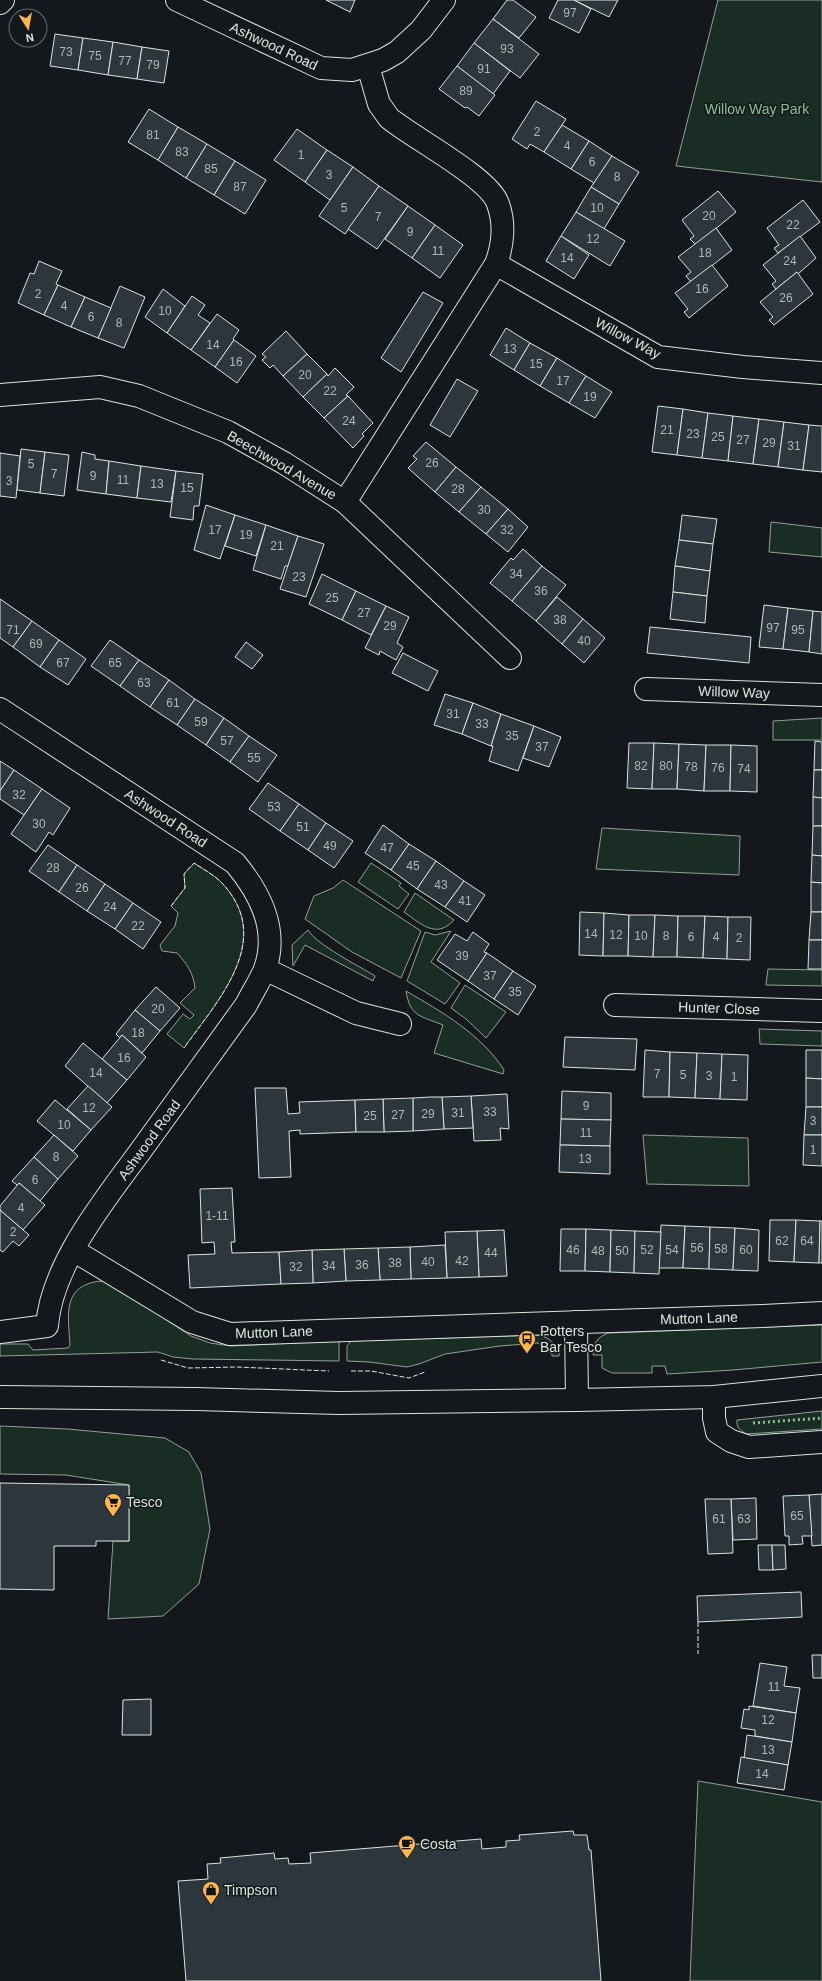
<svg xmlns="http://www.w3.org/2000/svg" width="822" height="1981" viewBox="0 0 822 1981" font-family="Arial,sans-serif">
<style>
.green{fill:#1a2d24;stroke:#939e99}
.building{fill:#2c363c;stroke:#d8e6dc}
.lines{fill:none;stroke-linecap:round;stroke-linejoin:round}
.street-casing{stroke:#d8e6dc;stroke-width:24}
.secondary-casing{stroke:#d8e6dc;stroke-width:24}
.street{stroke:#14181c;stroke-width:22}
.secondary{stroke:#14181c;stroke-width:22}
.hedge{stroke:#8ac095;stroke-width:3;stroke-dasharray:2 3;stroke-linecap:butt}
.fence{stroke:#d8e6dc;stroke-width:1;stroke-dasharray:5 2;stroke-linecap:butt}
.labels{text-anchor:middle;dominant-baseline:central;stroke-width:3;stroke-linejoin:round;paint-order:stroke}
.number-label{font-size:12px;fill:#adbab4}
.street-label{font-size:14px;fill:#d8e6dc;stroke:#14181c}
.park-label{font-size:14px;fill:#8ac095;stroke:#14181c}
.poi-label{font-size:14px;fill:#d8e6dc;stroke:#14181c;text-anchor:start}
</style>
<rect width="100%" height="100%" fill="#14181c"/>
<g class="green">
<polygon points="718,0 822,0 822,182 676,166"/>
<polygon points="771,522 822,528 822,557 769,552"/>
<polygon points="822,718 822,740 773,740 773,721"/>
<polygon points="602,828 740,836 739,875 596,869"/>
<path d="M194 863C203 869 214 875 221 882 276 939 218 1000 184 1048L167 1034 183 1014 190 1019 194 1015 180 1003 195 988C193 972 187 964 177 953L162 951 160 945 175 926 178 913 171 906 185 888 184 874Z"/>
<polygon points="371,863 401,883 399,886 409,894 398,909 358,882"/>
<polygon points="343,880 421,931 401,978 352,952 305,919 314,896 333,888"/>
<path d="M415 893 454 920C436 940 420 923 404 912Z"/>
<path d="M308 930C317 945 359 966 375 976L373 981 305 945 293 966 292 945Z"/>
<polygon points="451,931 431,962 460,983 445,1004 407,981 425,932 435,935"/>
<polygon points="768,969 822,970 822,986 766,985"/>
<polygon points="465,985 506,1012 486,1038 466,1019 451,1008"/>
<path d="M406 991C442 1012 481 1034 504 1070L503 1074 434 1053 443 1025C421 1016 410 1017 406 991Z"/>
<polygon points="759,1029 822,1031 822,1046 760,1044"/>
<polygon points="643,1135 748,1138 749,1186 647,1184"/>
<path d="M101 1281 110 1283 191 1336 210 1343 231 1346 339 1341V1361L193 1359 173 1357 158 1352 0 1356V1344H28L33 1350 68 1348 70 1345C68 1314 62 1285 101 1281Z"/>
<path d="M822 1325V1362L733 1370 667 1374 665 1366H652V1373H612L602 1368V1355H593C594 1343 596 1338 608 1333Z"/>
<path d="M540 1335C549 1338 554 1343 560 1351L559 1356H552V1354L538 1343 500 1346 445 1354 419 1364 407 1367 369 1362 347 1361V1346L351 1341Z"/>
<path d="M822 1411V1429L746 1434C740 1430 736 1427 737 1420Z"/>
<polygon points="0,1426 67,1429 165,1438 189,1452 201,1473 210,1529 199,1584 163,1616 108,1619 113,1541 129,1541 129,1485 66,1475 0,1474"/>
<polygon points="698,1781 822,1802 822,1981 690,1981"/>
</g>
<g class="building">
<polygon points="326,0 355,0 350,12"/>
<polygon points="507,0 513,0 536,17 519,38 493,19"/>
<polygon points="558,0 574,0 591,9 579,33 549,18"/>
<polygon points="574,0 618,0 609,17"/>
<polygon points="493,19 539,54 520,78 474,43"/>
<polygon points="55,34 83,38 78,70 50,66"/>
<polygon points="83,38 113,42 108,75 78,70"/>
<polygon points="113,42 142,47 137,79 108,75"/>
<polygon points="474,43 510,71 493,94 457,66"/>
<polygon points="142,47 169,51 164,83 137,79"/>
<polygon points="457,66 495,95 479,116 467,107 465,108 439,89"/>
<polygon points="536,101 566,119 544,152 530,144 527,149 512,139"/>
<polygon points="149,109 178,127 158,160 128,142"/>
<polygon points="562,125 589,141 571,169 544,152"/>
<polygon points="178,127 207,144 186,178 158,160"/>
<polygon points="297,129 327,150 305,182 274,160"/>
<polygon points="589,141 612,156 594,183 571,169"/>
<polygon points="207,144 235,161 214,195 186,178"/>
<polygon points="327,150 353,167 330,200 305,182"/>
<polygon points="612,156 639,172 619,204 591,187"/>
<polygon points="235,161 266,180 245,214 214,195"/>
<polygon points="353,167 379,186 345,234 319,216"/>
<polygon points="379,186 408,206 377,249 348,229"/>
<polygon points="591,187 619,204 604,229 576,212"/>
<polygon points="718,191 736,212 696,245 690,239 694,236 682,220"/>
<polygon points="803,200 820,222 778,253 774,248 779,245 767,228"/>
<polygon points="408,206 435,225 412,258 385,239"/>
<polygon points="576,212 625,241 610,266 561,236"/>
<polygon points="435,225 463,245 440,278 412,258"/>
<polygon points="716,228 732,250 691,282 686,276 691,272 678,257"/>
<polygon points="561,236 589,255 574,279 546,261"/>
<polygon points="800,236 816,258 798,274 797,272 776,289 772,284 776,281 763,265"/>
<polygon points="39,261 62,271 56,284 58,285 44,315 18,303 30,273 34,274"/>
<polygon points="712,265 728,286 689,318 684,312 688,309 675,293"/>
<polygon points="797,272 813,294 774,325 769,320 773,317 760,302"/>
<polygon points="58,285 85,297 71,327 44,315"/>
<polygon points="120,286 145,297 124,348 98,338"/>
<polygon points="163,289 185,306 167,333 145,317"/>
<polygon points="423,292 443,303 401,372 381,358"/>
<polygon points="192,296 205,305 198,315 210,323 191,350 167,333"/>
<polygon points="85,297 111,308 98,338 71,327"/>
<polygon points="217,314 239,330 233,339 234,340 215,367 191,350"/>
<polygon points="506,328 530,343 514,370 490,355"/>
<polygon points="286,331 307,354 283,376 273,365 270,368 262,360 266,357 262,354"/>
<polygon points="234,340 256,356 237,383 215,367"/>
<polygon points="530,343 557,358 540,386 514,370"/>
<polygon points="307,354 327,374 303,397 283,376"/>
<polygon points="557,358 586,376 569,403 540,386"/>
<polygon points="335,368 354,387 346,395 348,396 324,418 303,397 327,374 328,376"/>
<polygon points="586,376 612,392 595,418 569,403"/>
<polygon points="457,379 478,391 450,437 430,425"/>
<polygon points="348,396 373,423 362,434 364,436 353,448 324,418"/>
<polygon points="658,406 683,409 677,455 652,452"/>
<polygon points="683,409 708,413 702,458 677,455"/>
<polygon points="708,413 733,416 728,461 702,458"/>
<polygon points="733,416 759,419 753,464 728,461"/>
<polygon points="759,419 784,422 778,467 753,464"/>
<polygon points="784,422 809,425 803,470 778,467"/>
<polygon points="809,425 822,426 822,472 803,470"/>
<polygon points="426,442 456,467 435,492 408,468 417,459 413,456"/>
<polygon points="21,449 45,452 40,493 17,490"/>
<polygon points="45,452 69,455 64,496 40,493"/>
<polygon points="82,452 95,455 95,459 109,461 106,494 77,490"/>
<polygon points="0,453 20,456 16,498 0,496"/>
<polygon points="109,461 141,466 137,498 106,494"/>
<polygon points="141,466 176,471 171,502 137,498"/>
<polygon points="456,467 481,487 459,512 435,492"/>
<polygon points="176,471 203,474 199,506 194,506 193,520 170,517"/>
<polygon points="481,487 508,509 486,534 459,512"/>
<polygon points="206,505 235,515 220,559 194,550"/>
<polygon points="508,509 528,527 508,552 486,534"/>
<polygon points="235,515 266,525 256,556 225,546"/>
<polygon points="682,515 717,519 713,544 679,540"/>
<polygon points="266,525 298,536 288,566 285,566 281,579 253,570"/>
<polygon points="298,536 324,544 306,597 280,589"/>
<polygon points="679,540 713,544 710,571 675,566"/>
<polygon points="523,549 542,566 512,601 490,583 511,558 513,560"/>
<polygon points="542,566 566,585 536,621 512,601"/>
<polygon points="675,566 710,571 707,596 673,592"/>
<polygon points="322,574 356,591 342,620 309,604"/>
<polygon points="356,591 386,606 371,635 342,620"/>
<polygon points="673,592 707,596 705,623 670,619"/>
<polygon points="557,597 583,619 562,644 536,621"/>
<polygon points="0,599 32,621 13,647 0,638"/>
<polygon points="764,605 788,608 783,649 759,647"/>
<polygon points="386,606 409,617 397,643 403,647 396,660 380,651 379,655 365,648"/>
<polygon points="788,608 813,611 809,652 783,649"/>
<polygon points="813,611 822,612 822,654 809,652"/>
<polygon points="583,619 605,638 584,663 562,644"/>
<polygon points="32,621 59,640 40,667 13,647"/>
<polygon points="650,627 751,637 749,663 647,653"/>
<polygon points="59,640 86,659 68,685 40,667"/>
<polygon points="110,640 139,660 120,686 91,666"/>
<polygon points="246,642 263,655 252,669 235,657"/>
<polygon points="403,653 438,671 428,691 392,673"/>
<polygon points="139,660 169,680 150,707 120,686"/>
<polygon points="169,680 195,699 177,725 150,707"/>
<polygon points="445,694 473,703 462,734 434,725"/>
<polygon points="195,699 224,718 206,745 177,725"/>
<polygon points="473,703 501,714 491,746 462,734"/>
<polygon points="501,714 534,726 518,771 489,761 493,746 491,746"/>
<polygon points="224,718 249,736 230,762 206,745"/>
<polygon points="534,726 561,737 549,767 523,758"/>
<polygon points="249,736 277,755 258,782 230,762"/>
<polygon points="815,741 822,742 822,770 814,770"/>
<polygon points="629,743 654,743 652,789 627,788"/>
<polygon points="654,743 679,744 677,789 652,789"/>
<polygon points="679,744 706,745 704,791 677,789"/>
<polygon points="706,745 731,745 730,791 704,791"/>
<polygon points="731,745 757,746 757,792 730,791"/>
<polygon points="0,761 14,770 0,791"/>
<polygon points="14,770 42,789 24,815 0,799 0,791"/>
<polygon points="814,770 822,770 822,798 813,797"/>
<polygon points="268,783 299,804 280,831 249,809"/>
<polygon points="42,789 70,808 53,835 49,832 36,852 11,834"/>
<polygon points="813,797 822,798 822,826 813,826"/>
<polygon points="299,804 326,823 308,850 280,831"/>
<polygon points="326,823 353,841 334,868 308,850"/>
<polygon points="383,825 409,844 391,870 365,853"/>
<polygon points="813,826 822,826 822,856 812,855"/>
<polygon points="409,844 436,861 417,889 391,870"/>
<polygon points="48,845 77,865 59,892 29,871"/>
<polygon points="812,855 822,856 822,883 811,882"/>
<polygon points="436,861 464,881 445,907 417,889"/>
<polygon points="77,865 105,884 87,911 59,892"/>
<polygon points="464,881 485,895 467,922 445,907"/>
<polygon points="811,882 822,883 822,912 811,912"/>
<polygon points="105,884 133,903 115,929 87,911"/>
<polygon points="133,903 161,922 143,949 115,929"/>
<polygon points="580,912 604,913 603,956 579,955"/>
<polygon points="811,912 822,912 822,940 809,940"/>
<polygon points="604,913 629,915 628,956 603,956"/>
<polygon points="629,915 655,915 653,957 628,956"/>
<polygon points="655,915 678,916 677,957 653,957"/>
<polygon points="678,916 705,916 703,958 677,957"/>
<polygon points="705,916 728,917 727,959 703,958"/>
<polygon points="728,917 751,917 750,960 727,959"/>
<polygon points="473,932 489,944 484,952 487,953 468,981 437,960 455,934 467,941"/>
<polygon points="809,940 822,940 822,969 808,969"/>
<polygon points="487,953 513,971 494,999 468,981"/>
<polygon points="513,971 536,986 518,1015 494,999"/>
<polygon points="156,987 180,1008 160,1031 135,1010"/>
<polygon points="135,1010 160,1031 142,1053 122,1035 120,1038 116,1034"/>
<polygon points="122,1035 146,1057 127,1080 102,1059"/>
<polygon points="565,1037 637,1039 635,1070 563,1067"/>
<polygon points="83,1043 127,1080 107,1103 65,1066"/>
<polygon points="645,1050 670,1052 669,1097 643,1097"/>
<polygon points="806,1050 822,1050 822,1079 806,1078"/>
<polygon points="670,1052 697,1053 695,1098 669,1097"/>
<polygon points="697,1053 722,1054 720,1099 695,1098"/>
<polygon points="722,1054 748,1055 747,1100 720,1099"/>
<polygon points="806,1078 822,1079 822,1107 806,1107"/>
<polygon points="88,1086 112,1107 91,1130 67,1109"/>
<polygon points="255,1088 286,1088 288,1114 300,1113 299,1102 355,1100 356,1132 300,1134 300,1130 289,1131 291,1177 259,1178"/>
<polygon points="562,1091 611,1093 611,1120 561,1119"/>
<polygon points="507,1094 509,1129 500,1128 501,1140 474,1141 471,1096"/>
<polygon points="471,1096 473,1128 444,1129 442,1097"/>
<polygon points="430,1097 442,1097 444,1129 413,1131 413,1098"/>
<polygon points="413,1098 413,1131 384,1132 383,1099"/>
<polygon points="383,1099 384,1132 356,1132 355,1100"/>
<polygon points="55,1100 91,1130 73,1151 37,1121"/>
<polygon points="806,1107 822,1107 822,1135 804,1135"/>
<polygon points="561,1119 611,1120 610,1146 560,1145"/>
<polygon points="54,1135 78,1156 58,1179 34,1157"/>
<polygon points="804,1135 822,1135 822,1166 803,1165"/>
<polygon points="560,1145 610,1146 610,1174 559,1172"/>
<polygon points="34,1157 58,1179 40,1201 19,1183 17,1185 12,1181"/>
<polygon points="19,1183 45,1205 23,1230 0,1210 0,1206"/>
<polygon points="232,1188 235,1242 231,1242 232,1253 279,1252 281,1284 190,1288 188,1255 215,1254 214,1242 202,1243 200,1189"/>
<polygon points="0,1210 29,1235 19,1246 13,1241 3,1252 0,1250"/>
<polygon points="770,1220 796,1220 794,1262 769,1261"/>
<polygon points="796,1220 820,1221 819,1263 794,1262"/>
<polygon points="820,1221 822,1221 822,1263 819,1263"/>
<polygon points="661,1225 685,1226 683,1268 659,1268"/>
<polygon points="685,1226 710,1227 709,1269 683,1268"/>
<polygon points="710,1227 735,1228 733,1270 709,1269"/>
<polygon points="735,1228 759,1230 758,1271 733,1270"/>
<polygon points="561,1229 586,1229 585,1271 560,1271"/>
<polygon points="586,1229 611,1230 610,1272 585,1271"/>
<polygon points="504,1230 507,1276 479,1277 477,1231"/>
<polygon points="611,1230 635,1231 634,1273 610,1272"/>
<polygon points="477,1231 479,1277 447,1278 445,1232"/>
<polygon points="635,1231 661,1232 659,1274 634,1273"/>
<polygon points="445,1245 447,1278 411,1279 410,1247"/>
<polygon points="410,1247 411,1279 380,1280 378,1248"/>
<polygon points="378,1248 380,1280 346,1281 344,1249"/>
<polygon points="344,1249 346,1281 313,1283 312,1250"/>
<polygon points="312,1250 313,1283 281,1284 279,1252"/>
<polygon points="0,1483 129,1485 129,1541 96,1541 96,1546 54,1546 54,1590 0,1589"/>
<polygon points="822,1494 822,1545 812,1546 809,1495"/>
<polygon points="809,1495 812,1536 802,1536 803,1544 789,1545 789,1536 785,1536 783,1496"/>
<polygon points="756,1498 757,1539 733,1540 731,1499"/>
<polygon points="705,1499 731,1499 733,1553 708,1554"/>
<polygon points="758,1545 772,1545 773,1570 759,1570"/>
<polygon points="772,1545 785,1545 786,1569 773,1570"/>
<polygon points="801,1592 802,1617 698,1622 697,1596"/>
<polygon points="812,1655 822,1655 822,1678 813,1678"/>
<polygon points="760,1663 787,1667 784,1686 800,1688 796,1713 753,1706"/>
<polygon points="151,1699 151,1735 122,1735 123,1700"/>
<polygon points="749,1706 796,1713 792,1742 755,1736 755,1730 741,1728 744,1709 749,1710"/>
<polygon points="747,1735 792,1742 788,1765 744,1758"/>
<polygon points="741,1757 788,1765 784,1790 737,1783"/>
<polygon points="573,1831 574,1835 587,1835 589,1850 591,1850 601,1981 186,1981 178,1881 208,1879 207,1864 221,1863 220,1858 274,1853 275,1859 288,1858 289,1864 311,1863 310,1853 481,1839 482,1849 506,1847 506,1841 520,1840 519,1835"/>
</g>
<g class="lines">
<defs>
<g id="street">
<polyline points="177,0 321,68 352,70 383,60 397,52 421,30 444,0"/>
<polyline points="0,3 3,0"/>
<polyline points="496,264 658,357 743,367 822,373"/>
<polyline points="0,395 100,387 139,396 228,432 284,463 345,502 510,658"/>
<path d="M345 502 496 264C503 245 505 223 498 204 490 178 413 138 389 118L379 104 368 66"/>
<polyline points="646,689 822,695"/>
<path d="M0 709 235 863C260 893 279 929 265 969 260 981 252 993 246 1005 213 1051 180 1096 147 1142 110 1194 52 1261 47 1326L0 1332"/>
<polyline points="265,969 356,1013 400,1024"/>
<polyline points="615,1005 822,1011"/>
<polyline points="73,1250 192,1322 230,1334 763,1316 822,1313"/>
<polyline points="576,1322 577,1400"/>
<polyline points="714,1397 714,1418 717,1432 731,1441 749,1447 822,1442"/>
</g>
<polyline id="secondary" points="0,1397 196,1399 339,1403 577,1400 714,1397 822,1386"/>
</defs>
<use href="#street" class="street-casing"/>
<use href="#secondary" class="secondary-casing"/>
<use href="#street" class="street"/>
<use href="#secondary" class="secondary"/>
<polyline class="hedge" points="753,1423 822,1418"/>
<g class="fence">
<path d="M171 906 185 888 184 874 194 863C203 869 214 875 221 882 276 939 218 1000 184 1048"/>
<polyline points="161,1360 188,1368 237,1367 329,1371"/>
<polyline points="351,1371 371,1371 409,1378 425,1372"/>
<polyline points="698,1622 698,1654"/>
</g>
</g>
<defs>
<symbol id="bus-pin" viewBox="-11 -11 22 30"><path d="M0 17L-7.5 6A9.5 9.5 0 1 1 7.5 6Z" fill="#ffb74d" stroke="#14181c"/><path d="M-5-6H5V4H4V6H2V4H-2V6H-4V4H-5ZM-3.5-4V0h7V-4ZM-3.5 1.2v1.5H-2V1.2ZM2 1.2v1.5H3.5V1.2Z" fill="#111"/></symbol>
<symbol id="supermarket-pin" viewBox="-11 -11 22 30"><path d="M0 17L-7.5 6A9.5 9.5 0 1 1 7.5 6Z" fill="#ffb74d" stroke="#14181c"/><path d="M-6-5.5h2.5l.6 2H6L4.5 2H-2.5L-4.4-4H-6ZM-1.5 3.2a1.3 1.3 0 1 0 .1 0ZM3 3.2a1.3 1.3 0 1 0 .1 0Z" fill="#111"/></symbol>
<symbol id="cafe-pin" viewBox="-11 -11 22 30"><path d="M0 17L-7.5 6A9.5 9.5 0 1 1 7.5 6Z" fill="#ffb74d" stroke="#14181c"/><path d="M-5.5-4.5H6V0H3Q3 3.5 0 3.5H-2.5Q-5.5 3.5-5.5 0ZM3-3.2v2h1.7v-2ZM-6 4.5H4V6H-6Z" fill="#111"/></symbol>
<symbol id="shop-pin" viewBox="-11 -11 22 30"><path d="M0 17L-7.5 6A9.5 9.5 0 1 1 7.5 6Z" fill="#ffb74d" stroke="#14181c"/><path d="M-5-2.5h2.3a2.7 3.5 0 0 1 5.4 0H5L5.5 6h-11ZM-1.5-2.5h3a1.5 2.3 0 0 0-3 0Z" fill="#111"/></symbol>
</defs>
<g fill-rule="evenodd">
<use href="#bus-pin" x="517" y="1329" width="20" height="27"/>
<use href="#supermarket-pin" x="103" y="1492" width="20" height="27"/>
<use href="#cafe-pin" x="397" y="1834" width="20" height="27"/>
<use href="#shop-pin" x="201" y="1880" width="20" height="27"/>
</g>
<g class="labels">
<g class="number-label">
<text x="570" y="13">97</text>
<text x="507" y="49">93</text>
<text x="66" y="52">73</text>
<text x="95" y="56">75</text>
<text x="125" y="61">77</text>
<text x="153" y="65">79</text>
<text x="484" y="69">91</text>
<text x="466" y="91">89</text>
<text x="537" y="132">2</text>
<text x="153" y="135">81</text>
<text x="567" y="146">4</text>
<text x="182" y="152">83</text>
<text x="301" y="155">1</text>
<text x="592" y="162">6</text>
<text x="211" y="169">85</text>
<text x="329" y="175">3</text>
<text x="617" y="177">8</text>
<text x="240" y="187">87</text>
<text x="344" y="208">5</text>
<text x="597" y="208">10</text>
<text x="709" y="216">20</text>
<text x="378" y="217">7</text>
<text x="793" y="225">22</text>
<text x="410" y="232">9</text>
<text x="593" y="239">12</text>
<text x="438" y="251">11</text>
<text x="705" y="253">18</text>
<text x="567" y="258">14</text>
<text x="790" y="261">24</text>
<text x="702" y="289">16</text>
<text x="38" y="294">2</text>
<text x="786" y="298">26</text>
<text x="64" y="306">4</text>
<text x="165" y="311">10</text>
<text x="91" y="317">6</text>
<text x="119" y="323">8</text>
<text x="213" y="345">14</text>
<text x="510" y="349">13</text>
<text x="236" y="362">16</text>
<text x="536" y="364">15</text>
<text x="305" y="375">20</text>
<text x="563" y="381">17</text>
<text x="330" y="391">22</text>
<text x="590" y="397">19</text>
<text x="349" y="421">24</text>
<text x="667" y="430">21</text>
<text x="693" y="434">23</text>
<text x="718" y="437">25</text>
<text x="743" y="440">27</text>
<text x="769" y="443">29</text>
<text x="794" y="446">31</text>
<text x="432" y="463">26</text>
<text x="31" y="464">5</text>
<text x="54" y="474">7</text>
<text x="93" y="476">9</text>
<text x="123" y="480">11</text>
<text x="9" y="481">3</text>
<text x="157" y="484">13</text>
<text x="187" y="488">15</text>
<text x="458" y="489">28</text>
<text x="484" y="510">30</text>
<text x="215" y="530">17</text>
<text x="507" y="530">32</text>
<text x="246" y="535">19</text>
<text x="277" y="546">21</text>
<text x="516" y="574">34</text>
<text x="299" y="577">23</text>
<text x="541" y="591">36</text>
<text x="332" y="598">25</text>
<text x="364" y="613">27</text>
<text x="560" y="620">38</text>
<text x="390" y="626">29</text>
<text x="773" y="628">97</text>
<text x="13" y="630">71</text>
<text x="798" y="630">95</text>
<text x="584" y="641">40</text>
<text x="36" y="644">69</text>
<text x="63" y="663">67</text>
<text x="115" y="663">65</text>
<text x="144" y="683">63</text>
<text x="173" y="703">61</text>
<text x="453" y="714">31</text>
<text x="201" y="722">59</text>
<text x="482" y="724">33</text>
<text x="512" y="736">35</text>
<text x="227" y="741">57</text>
<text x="542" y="747">37</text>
<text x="254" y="758">55</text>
<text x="641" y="766">82</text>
<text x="666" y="766">80</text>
<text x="691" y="767">78</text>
<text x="718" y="768">76</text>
<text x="744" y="769">74</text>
<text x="19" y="795">32</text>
<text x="274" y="807">53</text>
<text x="39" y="824">30</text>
<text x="303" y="827">51</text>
<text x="330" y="846">49</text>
<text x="387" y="848">47</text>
<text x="413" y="866">45</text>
<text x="53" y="868">28</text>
<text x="441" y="885">43</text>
<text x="82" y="888">26</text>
<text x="465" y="901">41</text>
<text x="110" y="907">24</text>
<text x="138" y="926">22</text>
<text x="591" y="934">14</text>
<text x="616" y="935">12</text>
<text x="641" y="936">10</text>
<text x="666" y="936">8</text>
<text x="691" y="937">6</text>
<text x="716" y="937">4</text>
<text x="739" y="938">2</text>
<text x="462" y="956">39</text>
<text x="490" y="976">37</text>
<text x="515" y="992">35</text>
<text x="158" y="1009">20</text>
<text x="138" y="1033">18</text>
<text x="124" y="1058">16</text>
<text x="96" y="1073">14</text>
<text x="657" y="1074">7</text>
<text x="683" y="1075">5</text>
<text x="709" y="1076">3</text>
<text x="734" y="1077">1</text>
<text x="586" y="1106">9</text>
<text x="89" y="1108">12</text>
<text x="490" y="1112">33</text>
<text x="458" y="1113">31</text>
<text x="428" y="1114">29</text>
<text x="398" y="1115">27</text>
<text x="370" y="1116">25</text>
<text x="813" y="1121">3</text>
<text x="64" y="1125">10</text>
<text x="586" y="1133">11</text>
<text x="813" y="1150">1</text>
<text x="56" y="1157">8</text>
<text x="585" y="1159">13</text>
<text x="35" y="1180">6</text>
<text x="21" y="1208">4</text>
<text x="217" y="1216">1-11</text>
<text x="13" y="1232">2</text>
<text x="782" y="1241">62</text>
<text x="807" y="1241">64</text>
<text x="697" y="1248">56</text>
<text x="721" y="1249">58</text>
<text x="573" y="1250">46</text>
<text x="647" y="1250">52</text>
<text x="672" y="1250">54</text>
<text x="746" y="1250">60</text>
<text x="598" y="1251">48</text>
<text x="622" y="1251">50</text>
<text x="491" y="1253">44</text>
<text x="462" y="1261">42</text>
<text x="428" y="1262">40</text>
<text x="395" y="1263">38</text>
<text x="362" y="1265">36</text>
<text x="329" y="1266">34</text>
<text x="296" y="1267">32</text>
<text x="797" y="1516">65</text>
<text x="719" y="1519">61</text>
<text x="744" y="1519">63</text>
<text x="774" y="1687">11</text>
<text x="768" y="1720">12</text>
<text x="768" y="1750">13</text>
<text x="762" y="1774">14</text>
</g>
<g class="street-label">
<text transform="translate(274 46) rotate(25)">Ashwood Road</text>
<text transform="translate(628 338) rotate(28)">Willow Way</text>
<text transform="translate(282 465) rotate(30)">Beechwood Avenue</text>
<text transform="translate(734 692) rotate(2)">Willow Way</text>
<text transform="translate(166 818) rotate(33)">Ashwood Road</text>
<text transform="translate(719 1008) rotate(2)">Hunter Close</text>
<text transform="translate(149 1140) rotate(-54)">Ashwood Road</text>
<text transform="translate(699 1318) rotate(-2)">Mutton Lane</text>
<text transform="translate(274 1332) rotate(-2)">Mutton Lane</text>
</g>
<g class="park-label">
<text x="757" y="109">Willow Way Park</text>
</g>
<g class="poi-label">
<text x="540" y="1331">Potters<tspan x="540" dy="16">Bar Tesco</tspan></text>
<text x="126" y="1502">Tesco</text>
<text x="420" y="1844">Costa</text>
<text x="224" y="1890">Timpson</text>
</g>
</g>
<g transform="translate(28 28) rotate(169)"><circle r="19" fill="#14181c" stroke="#626a69"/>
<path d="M0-3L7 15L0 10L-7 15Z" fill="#ffb74d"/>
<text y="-6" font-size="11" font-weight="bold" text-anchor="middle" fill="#d8e6dc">N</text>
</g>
</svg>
